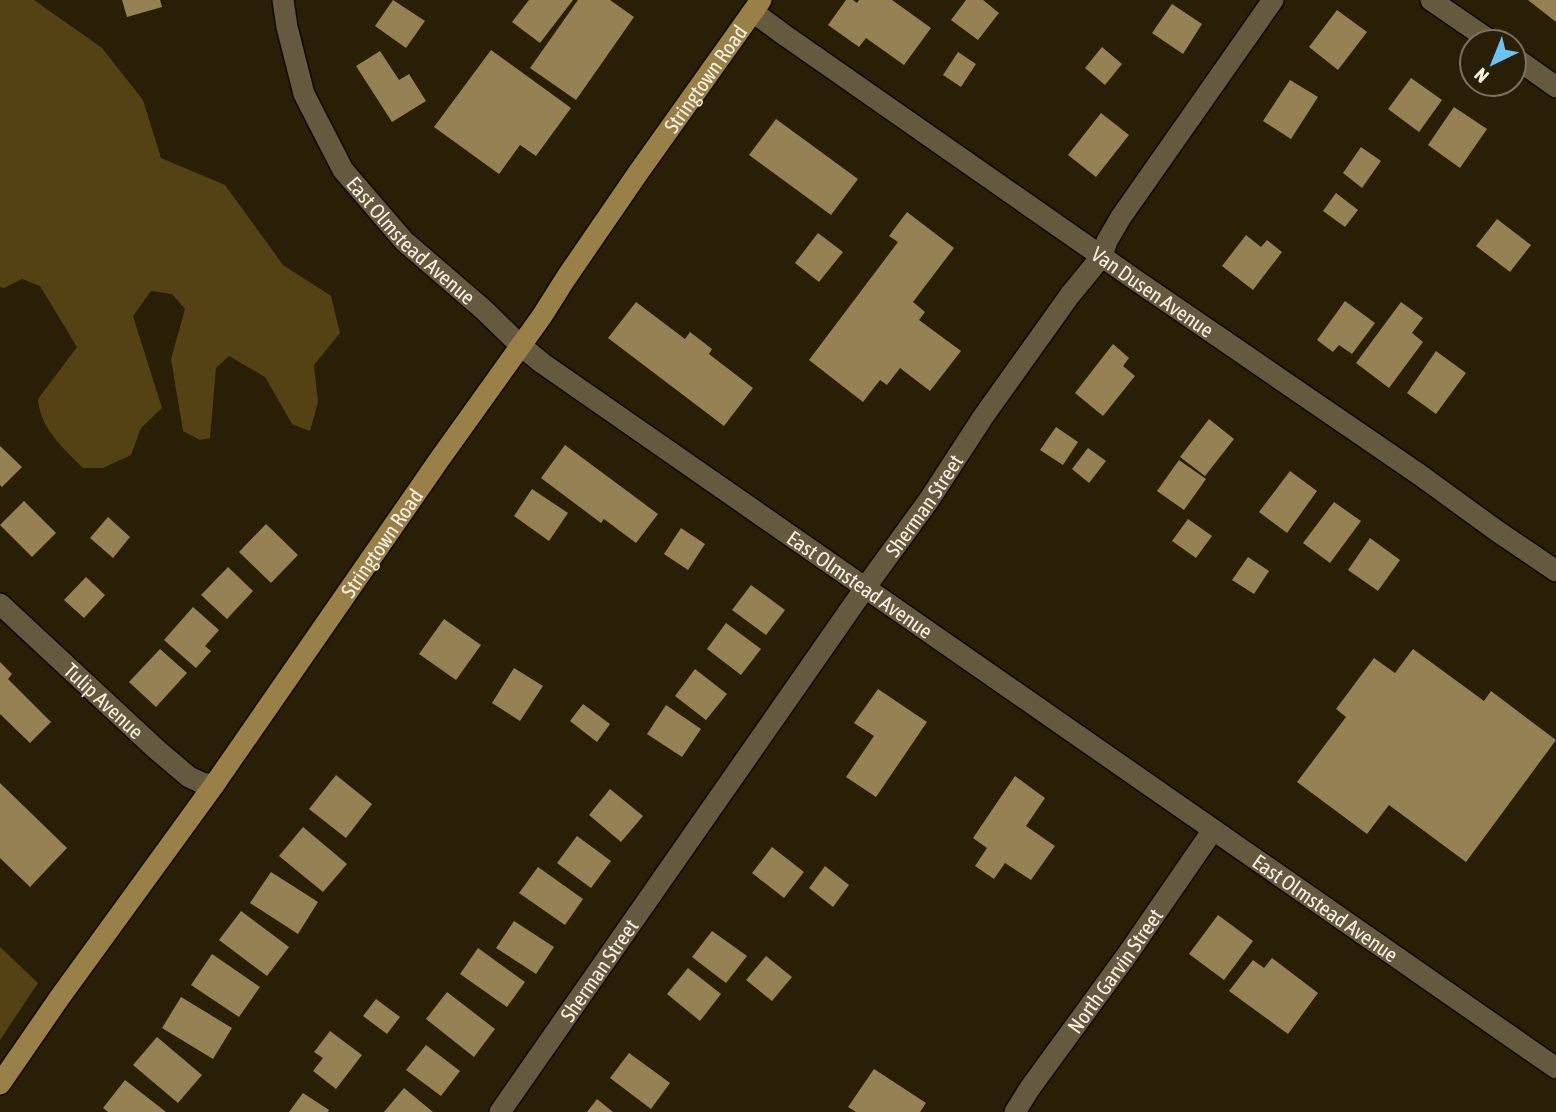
<svg xmlns="http://www.w3.org/2000/svg" width="1556" height="1112" viewBox="0 0 1556 1112" font-family="'Asap Condensed',sans-serif">
<style>
.green{fill:#544215}
.building{fill:#968154}
.lines{fill:none;stroke-linecap:round;stroke-linejoin:round}
.minor-casing{stroke:#110800;stroke-width:24}
.major-casing{stroke:#110800;stroke-width:24}
.minor{stroke:#655940;stroke-width:21}
.major{stroke:#998048;stroke-width:21}
.labels{text-anchor:middle;dominant-baseline:central;stroke-width:5;stroke-linejoin:round;paint-order:stroke}
.street-label{font-size:21px;fill:#f7f0e1;stroke:#291f06}
</style>
<rect width="100%" height="100%" fill="#291f06"/>
<g class="green">
<path d="M0 0H34L102 48 143 100 161 158 225 185 283 265 331 296 340 333 314 365 318 402 310 431 292 424 265 377 229 356 216 368 210 438 200 440 183 431 171 359 185 309 172 294 151 291 133 316 162 408 141 428 131 455 103 468H83C63 448 40 428 38 399L77 347 40 286 22 279 4 288 0 287Z"/>
<polygon points="0,947 38,983 0,1040"/>
</g>
<g class="building">
<polygon points="122,0 160,0 162,7 127,17"/>
<polygon points="393,0 425,21 406,48 375,26"/>
<polygon points="529,0 573,0 540,43 512,22"/>
<polygon points="578,0 610,0 634,17 576,100 530,68"/>
<polygon points="846,0 853,0 857,3 859,0 892,0 931,28 904,65 866,38 859,47 828,25"/>
<polygon points="966,0 983,0 999,13 978,40 951,20"/>
<polygon points="1528,0 1556,0 1556,22"/>
<polygon points="1172,4 1202,24 1183,54 1152,33"/>
<polygon points="1337,10 1367,32 1338,70 1309,47"/>
<polygon points="1102,47 1122,64 1105,85 1085,68"/>
<polygon points="491,50 571,108 536,156 520,145 499,174 434,127"/>
<polygon points="380,51 399,80 409,74 426,101 392,122 356,66"/>
<polygon points="958,52 976,64 961,87 943,75"/>
<polygon points="1411,78 1442,100 1419,132 1388,109"/>
<polygon points="1290,80 1318,97 1291,139 1263,121"/>
<polygon points="1454,107 1487,129 1460,168 1428,145"/>
<polygon points="1101,113 1129,135 1096,177 1068,155"/>
<polygon points="776,119 858,179 831,215 749,155"/>
<polygon points="1361,147 1381,161 1362,188 1343,173"/>
<polygon points="1336,193 1358,210 1345,227 1323,211"/>
<polygon points="907,212 954,248 913,302 925,312 919,320 961,351 930,391 900,368 887,385 880,380 863,402 809,360 898,242 889,236"/>
<polygon points="1497,219 1531,245 1510,272 1476,246"/>
<polygon points="818,233 843,252 819,282 795,263"/>
<polygon points="1246,235 1261,247 1267,240 1282,252 1253,290 1222,266"/>
<polygon points="1345,301 1375,323 1352,354 1339,345 1333,352 1317,340"/>
<polygon points="636,302 685,339 690,332 712,349 709,354 753,388 724,426 608,338"/>
<polygon points="1401,302 1423,318 1412,333 1423,342 1389,388 1356,363"/>
<polygon points="1113,344 1129,358 1123,366 1135,376 1103,416 1075,393"/>
<polygon points="1436,351 1466,373 1436,414 1407,393"/>
<polygon points="1209,419 1234,439 1205,476 1180,457"/>
<polygon points="1056,427 1078,442 1063,465 1040,450"/>
<polygon points="565,445 658,514 636,543 604,519 601,523 541,478"/>
<polygon points="0,446 22,467 2,487 0,485"/>
<polygon points="1088,448 1106,461 1089,483 1072,469"/>
<polygon points="1179,460 1206,479 1184,510 1157,491"/>
<polygon points="1290,471 1317,491 1287,533 1259,512"/>
<polygon points="532,489 568,513 549,541 514,516"/>
<polygon points="24,501 56,533 32,557 0,525"/>
<polygon points="1334,502 1361,521 1330,563 1303,543"/>
<polygon points="108,517 130,537 113,558 90,538"/>
<polygon points="1188,519 1212,536 1196,558 1172,541"/>
<polygon points="266,524 298,555 271,583 239,552"/>
<polygon points="681,528 705,544 688,570 664,554"/>
<polygon points="1370,538 1400,560 1378,591 1348,570"/>
<polygon points="1248,557 1269,571 1254,594 1232,580"/>
<polygon points="228,567 253,591 227,619 201,595"/>
<polygon points="86,577 105,595 84,618 64,600"/>
<polygon points="751,585 785,610 766,635 732,610"/>
<polygon points="193,607 219,630 205,646 211,651 196,668 164,640"/>
<polygon points="444,619 481,645 456,680 419,654"/>
<polygon points="726,623 761,649 741,675 707,649"/>
<polygon points="160,649 187,673 156,707 129,682"/>
<polygon points="1413,649 1484,701 1491,691 1556,740 1466,862 1389,805 1367,834 1297,782 1346,717 1336,709 1374,658 1395,673"/>
<polygon points="0,662 12,674 8,679 51,722 30,743 0,714"/>
<polygon points="514,668 543,686 520,721 492,703"/>
<polygon points="695,669 727,694 706,720 675,696"/>
<polygon points="878,689 927,722 876,797 846,777 874,736 854,723"/>
<polygon points="583,704 610,724 597,742 570,721"/>
<polygon points="666,705 701,729 682,757 647,734"/>
<polygon points="336,775 372,804 346,838 309,809"/>
<polygon points="1015,776 1045,798 1026,826 1055,846 1031,880 1005,863 994,879 975,866 987,848 973,838"/>
<polygon points="0,783 67,848 30,887 0,858"/>
<polygon points="610,789 643,816 621,842 589,815"/>
<polygon points="303,827 347,864 323,892 279,856"/>
<polygon points="577,836 611,861 591,888 557,863"/>
<polygon points="772,847 804,872 784,898 752,873"/>
<polygon points="825,866 849,885 833,907 809,888"/>
<polygon points="538,867 583,899 565,925 519,893"/>
<polygon points="271,872 318,902 298,934 250,903"/>
<polygon points="241,911 289,947 267,976 219,940"/>
<polygon points="1218,915 1253,941 1224,980 1189,954"/>
<polygon points="514,921 554,947 536,974 496,948"/>
<polygon points="712,931 747,956 726,983 692,957"/>
<polygon points="478,948 525,982 507,1007 460,974"/>
<polygon points="212,954 260,987 239,1017 191,985"/>
<polygon points="766,956 792,977 772,1001 746,980"/>
<polygon points="1272,958 1318,993 1288,1034 1229,991 1253,960 1264,968"/>
<polygon points="688,968 721,994 700,1021 667,994"/>
<polygon points="447,992 495,1029 474,1057 426,1019"/>
<polygon points="181,997 232,1028 213,1059 162,1028"/>
<polygon points="376,999 400,1017 387,1034 363,1016"/>
<polygon points="330,1031 362,1055 336,1089 313,1071 323,1058 314,1052"/>
<polygon points="157,1037 202,1075 178,1103 133,1065"/>
<polygon points="426,1045 460,1071 441,1096 406,1070"/>
<polygon points="629,1053 670,1083 651,1109 610,1078"/>
<polygon points="874,1069 926,1103 920,1112 856,1112 848,1107"/>
<polygon points="125,1080 166,1112 108,1112 103,1108"/>
<polygon points="404,1088 433,1112 384,1112"/>
<polygon points="303,1093 329,1110 328,1112 289,1112"/>
<polygon points="597,1099 613,1112 587,1112"/>
</g>
<g class="lines">
<defs>
<g id="minor">
<path id="s1" d="M283 0 287 27 304 94 343 170 404 241 484 310 520 345 542 363 1556 1068"/>
<polyline points="1431,0 1492,42"/>
<path id="s2" d="M753 12 783 34 1137 281 1420 475 1497 531 1556 571"/>
<polyline points="1514,57 1556,87"/>
<path id="s3" d="M0 604 156 749 189 777 202 783 214 785"/>
<path id="s4" d="M500 1112 865 588 929 500 983 417 1070 295 1102 256 1107 241 1121 217 1273 0"/>
<path id="s5" d="M1015 1112 1030 1088 1127 955 1213 830"/>
</g>
<g id="major">
<path id="s6" d="M0 1084 60 997 214 785 439 460 542 316 566 278 638 173 761 0"/>
</g>
</defs>
<use href="#minor" class="minor-casing"/>
<use href="#major" class="major-casing"/>
<use href="#minor" class="minor"/>
<use href="#major" class="major"/>
</g>
<g class="labels">
<g class="street-label">
<text stroke="none"><textPath href="#s6" startOffset="1228">Stringtown Road</textPath></text>
<text stroke="none"><textPath href="#s1" startOffset="280">East Olmstead Avenue</textPath></text>
<text stroke="none"><textPath href="#s2" startOffset="488">Van Dusen Avenue</textPath></text>
<text stroke="none"><textPath href="#s4" startOffset="740">Sherman Street</textPath></text>
<text stroke="none"><textPath href="#s6" startOffset="662">Stringtown Road</textPath></text>
<text stroke="none"><textPath href="#s1" startOffset="847">East Olmstead Avenue</textPath></text>
<text stroke="none"><textPath href="#s3" startOffset="142">Tulip Avenue</textPath></text>
<text stroke="none"><textPath href="#s1" startOffset="1414">East Olmstead Avenue</textPath></text>
<text stroke="none"><textPath href="#s4" startOffset="173">Sherman Street</textPath></text>
<text stroke="none"><textPath href="#s5" startOffset="173">North Garvin Street</textPath></text>
</g>
</g>
<g transform="translate(1493 63) rotate(223)"><circle r="33" fill="#291f06" stroke="#7b735e" stroke-width="2"/>
<path d="M0-5L12 26L0 18L-12 26Z" fill="#6ec2f3"/>
<text y="-10" font-size="19" font-weight="bold" text-anchor="middle" fill="#f7f0e1">N</text>
</g>
</svg>
